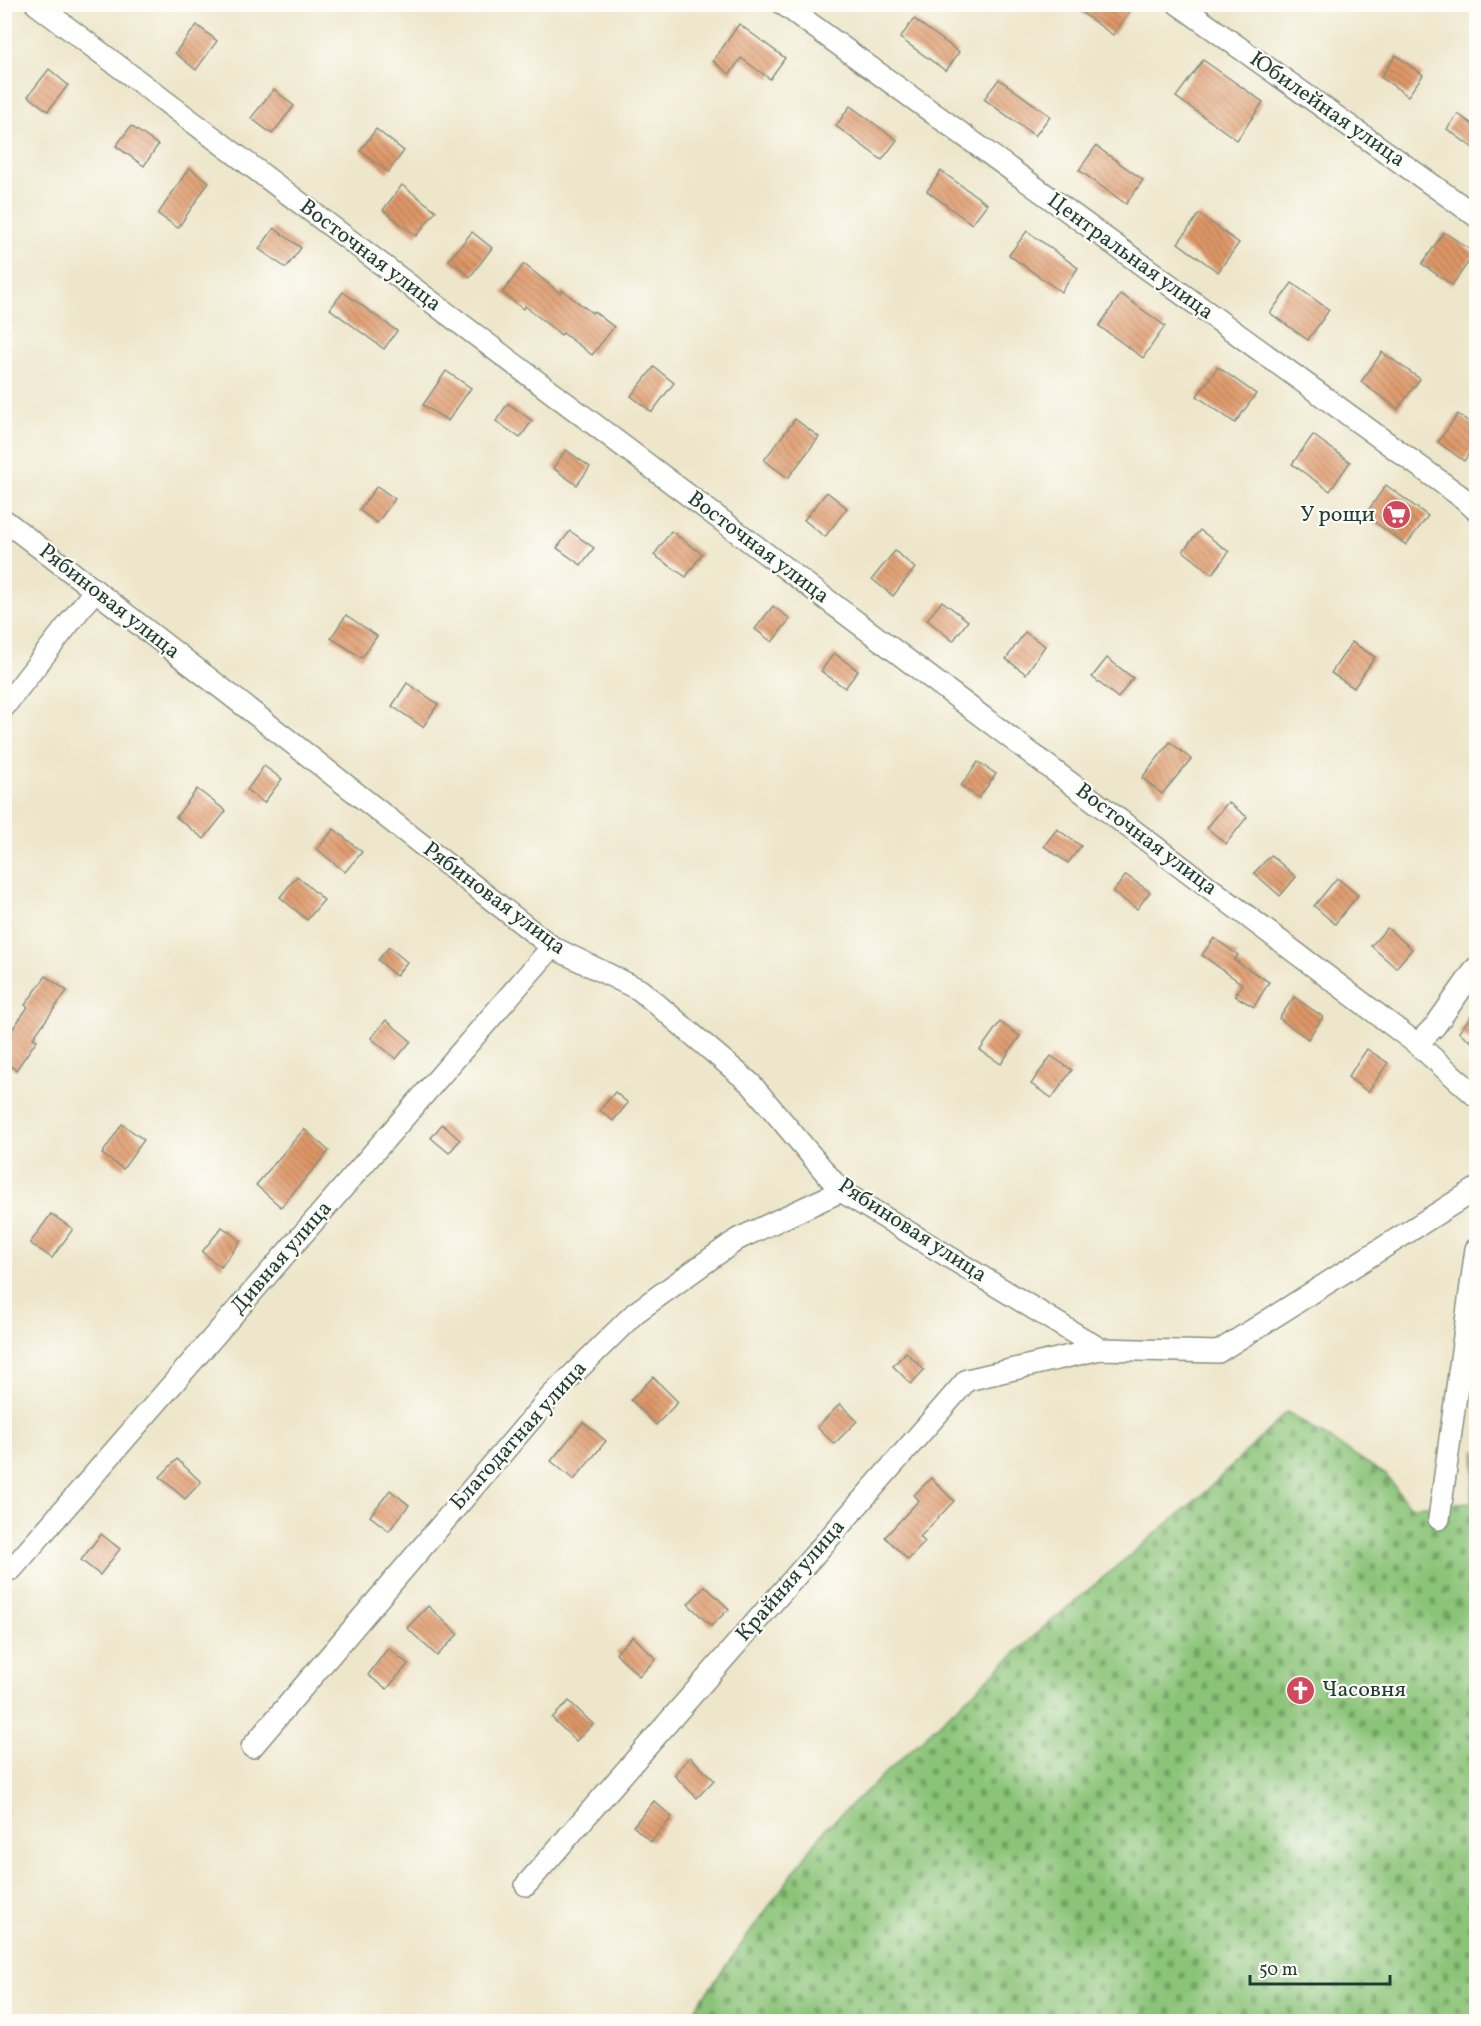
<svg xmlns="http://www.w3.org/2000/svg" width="1481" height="2026" viewBox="0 0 1481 2026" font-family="Vollkorn,serif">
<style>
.cemetery{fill:url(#cemetery-stones);stroke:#558056;stroke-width:1.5}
.building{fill:url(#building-back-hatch)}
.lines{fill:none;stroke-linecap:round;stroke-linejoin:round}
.minor-casing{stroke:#86927f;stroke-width:24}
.minor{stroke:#fff;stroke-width:21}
.labels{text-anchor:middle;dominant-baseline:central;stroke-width:4.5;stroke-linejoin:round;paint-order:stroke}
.street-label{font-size:22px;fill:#1f3d34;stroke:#fdfcf7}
.poi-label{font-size:22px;fill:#1f3d34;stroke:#fdfcf7;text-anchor:end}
</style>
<defs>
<pattern id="cemetery-stones" width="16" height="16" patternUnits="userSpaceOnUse" patternTransform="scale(1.5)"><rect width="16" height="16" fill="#8bc478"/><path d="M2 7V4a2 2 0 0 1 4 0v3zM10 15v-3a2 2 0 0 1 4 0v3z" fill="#71a063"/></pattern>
<pattern id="building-back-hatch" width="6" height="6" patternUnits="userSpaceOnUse" patternTransform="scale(1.5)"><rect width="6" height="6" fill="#de9666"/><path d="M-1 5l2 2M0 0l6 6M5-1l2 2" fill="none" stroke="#b37c55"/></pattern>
</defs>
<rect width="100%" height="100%" fill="#fdfcf7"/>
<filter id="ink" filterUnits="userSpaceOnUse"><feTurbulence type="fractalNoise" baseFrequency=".0167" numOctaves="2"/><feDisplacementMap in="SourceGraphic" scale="12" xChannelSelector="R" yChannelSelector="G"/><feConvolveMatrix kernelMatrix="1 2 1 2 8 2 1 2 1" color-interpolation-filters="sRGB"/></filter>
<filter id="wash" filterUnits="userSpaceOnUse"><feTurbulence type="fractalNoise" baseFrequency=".008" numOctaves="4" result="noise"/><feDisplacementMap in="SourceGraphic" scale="24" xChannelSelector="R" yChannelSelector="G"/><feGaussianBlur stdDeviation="1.35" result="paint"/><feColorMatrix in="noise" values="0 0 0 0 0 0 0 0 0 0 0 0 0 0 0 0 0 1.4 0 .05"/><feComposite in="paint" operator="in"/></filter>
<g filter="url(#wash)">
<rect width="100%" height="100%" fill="#eee6ca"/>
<polygon class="cemetery" points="1287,1412 1386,1475 1409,1506 1471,1502 1476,1450 1476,2021 685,2022 825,1829 1044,1627 1203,1494"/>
<g id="blocks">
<g class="building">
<polygon points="1070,4 1120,4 1130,11 1113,35"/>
<polygon points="914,19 959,52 946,71 900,38"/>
<polygon points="739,24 785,58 770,79 741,58 730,74 713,61"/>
<polygon points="197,25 217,41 196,70 175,53"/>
<polygon points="1396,55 1423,75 1408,96 1381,77"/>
<polygon points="1203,60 1263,102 1237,140 1176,97"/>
<polygon points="49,69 68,85 48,111 28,96"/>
<polygon points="999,79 1050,116 1035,136 984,99"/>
<polygon points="274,89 294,106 272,134 251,118"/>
<polygon points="850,106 897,140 882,160 836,126"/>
<polygon points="1458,114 1476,127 1476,150 1447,129"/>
<polygon points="131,126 158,145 144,166 116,146"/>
<polygon points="376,129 404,151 388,172 360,151"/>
<polygon points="1096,146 1143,180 1126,204 1079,170"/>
<polygon points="189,168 209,182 178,228 158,214"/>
<polygon points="941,171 987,204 972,224 927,191"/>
<polygon points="402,185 436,211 416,236 383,210"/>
<polygon points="1199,214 1239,243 1218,272 1178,243"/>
<polygon points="274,228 301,248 286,268 259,249"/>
<polygon points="1027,231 1078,268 1061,292 1009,255"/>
<polygon points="472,232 492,248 470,277 449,260"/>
<polygon points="1444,232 1475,253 1452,285 1422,264"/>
<polygon points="524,264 560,293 562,290 592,313 593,311 614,327 592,355 563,333 561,335 525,306 523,309 502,293"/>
<polygon points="1292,283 1329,310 1308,340 1270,313"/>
<polygon points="343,292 397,331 384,349 330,309"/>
<polygon points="1121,294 1165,326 1143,358 1099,326"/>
<polygon points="1382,352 1420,379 1398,409 1361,382"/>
<polygon points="654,367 674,383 652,412 631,396"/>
<polygon points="1218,367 1256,394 1235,423 1197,396"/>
<polygon points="446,371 471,388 448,421 423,405"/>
<polygon points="508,403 532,421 520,438 496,421"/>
<polygon points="1458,414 1476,427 1476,444 1464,461 1438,442"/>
<polygon points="795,419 819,437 788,478 764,460"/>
<polygon points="1313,435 1350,462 1330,491 1292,464"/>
<polygon points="566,450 590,467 577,485 553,468"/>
<polygon points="1386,485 1428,516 1406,545 1365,515"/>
<polygon points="377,486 395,499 377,523 359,510"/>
<polygon points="827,492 847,508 825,537 804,520"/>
<polygon points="1200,530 1229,552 1212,574 1183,551"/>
<polygon points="570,531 594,548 581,565 557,548"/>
<polygon points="671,531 702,554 686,577 654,555"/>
<polygon points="895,551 915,568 893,596 872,579"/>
<polygon points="942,601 968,621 953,641 927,620"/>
<polygon points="773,606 790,619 772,642 755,629"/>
<polygon points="346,615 377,636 362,658 331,638"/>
<polygon points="1025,632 1045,646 1026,674 1006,659"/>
<polygon points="1352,642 1375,657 1354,688 1331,673"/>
<polygon points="834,653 858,671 845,688 821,671"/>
<polygon points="1107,658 1133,678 1118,698 1092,677"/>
<polygon points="407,683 438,704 423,727 392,706"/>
<polygon points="1170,742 1191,759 1162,794 1142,778"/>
<polygon points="978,762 996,774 979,798 961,786"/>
<polygon points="264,766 282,779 264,803 247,790"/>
<polygon points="197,789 226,811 204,839 176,817"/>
<polygon points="1228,802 1247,817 1226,844 1207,828"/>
<polygon points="334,829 362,852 345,872 317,849"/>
<polygon points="1057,829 1081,846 1068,863 1044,846"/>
<polygon points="1271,855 1296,877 1280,896 1254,873"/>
<polygon points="1126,875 1150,892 1137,909 1113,892"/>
<polygon points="297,876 324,900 307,920 280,897"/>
<polygon points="1337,878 1358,895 1335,924 1314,906"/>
<polygon points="1387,928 1412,949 1396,968 1371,946"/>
<polygon points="1214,938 1238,955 1234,960 1269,982 1254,1007 1235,996 1242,984 1202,955"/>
<polygon points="389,947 407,962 396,976 378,960"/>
<polygon points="46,976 67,991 33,1038 37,1040 16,1070 4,1061 4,1041 28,1007 25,1005"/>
<polygon points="1294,997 1323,1017 1308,1039 1279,1018"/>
<polygon points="1476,1009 1476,1045 1459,1032"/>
<polygon points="386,1020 411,1041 396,1059 371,1038"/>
<polygon points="1000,1022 1020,1036 1001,1064 980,1050"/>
<polygon points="1367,1049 1388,1063 1368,1092 1348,1077"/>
<polygon points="1051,1056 1072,1070 1052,1098 1031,1084"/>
<polygon points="615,1092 628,1103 613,1121 600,1110"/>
<polygon points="122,1124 144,1140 123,1169 102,1154"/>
<polygon points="442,1124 460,1140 449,1153 431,1138"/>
<polygon points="304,1129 329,1151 281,1207 256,1185"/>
<polygon points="51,1214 73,1229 52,1258 30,1243"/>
<polygon points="222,1227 241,1241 221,1267 202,1252"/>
<polygon points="906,1352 924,1370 911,1384 893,1366"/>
<polygon points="653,1377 678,1402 656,1425 631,1400"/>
<polygon points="840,1404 857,1421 834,1444 817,1427"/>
<polygon points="583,1422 606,1441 574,1480 551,1461"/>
<polygon points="177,1459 201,1482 185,1499 160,1477"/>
<polygon points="931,1478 954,1501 920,1537 925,1542 908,1560 885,1537 919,1500 914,1495"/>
<polygon points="390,1490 409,1505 389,1531 370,1516"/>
<polygon points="101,1534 120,1549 100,1575 81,1560"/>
<polygon points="705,1586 729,1609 711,1626 688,1604"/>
<polygon points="428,1606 458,1634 437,1656 407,1628"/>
<polygon points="633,1636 656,1659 639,1676 616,1653"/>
<polygon points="388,1648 408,1664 387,1689 368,1675"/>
<polygon points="569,1701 593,1724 576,1741 552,1718"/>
<polygon points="690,1757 714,1780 697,1798 674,1775"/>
<polygon points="654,1801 672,1817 651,1842 633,1826"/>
</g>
</g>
</g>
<g filter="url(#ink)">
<use href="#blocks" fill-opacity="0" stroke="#86927f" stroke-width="1.5"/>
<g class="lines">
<defs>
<g id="minor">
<polyline points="36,4 1417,1044 1476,1096"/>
<polyline points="783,4 1463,498 1476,510"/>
<polyline points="1178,4 1476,216"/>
<polyline points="4,520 282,735 552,947 640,990 751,1084 841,1191 1100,1349"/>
<polyline points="4,707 95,590"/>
<polyline points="1417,1044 1435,1026 1476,968"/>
<polyline points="1439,1519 1476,1249"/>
<polyline points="12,1569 552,947"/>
<polyline points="252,1747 551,1396 635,1313 738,1239 841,1191"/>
<polyline points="526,1885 967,1380 1100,1349 1218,1352 1476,1189"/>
</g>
</defs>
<use href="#minor" class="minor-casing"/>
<use href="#minor" class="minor"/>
</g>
</g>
<defs>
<symbol id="supermarket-disc" viewBox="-11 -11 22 22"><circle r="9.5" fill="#d1495b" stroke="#fdfcf7"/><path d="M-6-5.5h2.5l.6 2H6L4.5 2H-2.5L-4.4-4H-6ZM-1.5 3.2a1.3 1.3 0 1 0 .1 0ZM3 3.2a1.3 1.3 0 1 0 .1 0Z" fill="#fff"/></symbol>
<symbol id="church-disc" viewBox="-11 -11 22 22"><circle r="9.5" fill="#d1495b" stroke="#fdfcf7"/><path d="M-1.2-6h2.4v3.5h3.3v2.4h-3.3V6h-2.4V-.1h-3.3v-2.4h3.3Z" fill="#fff"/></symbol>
</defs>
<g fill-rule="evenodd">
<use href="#supermarket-disc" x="1380" y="498" width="33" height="33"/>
<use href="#church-disc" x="1284" y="1674" width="33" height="33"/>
</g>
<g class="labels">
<g class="street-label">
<text transform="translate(1327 110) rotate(35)">Юбилейная улица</text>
<text transform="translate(370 256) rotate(37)">Восточная улица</text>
<text transform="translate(1130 257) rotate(36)">Центральная улица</text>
<text transform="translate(758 548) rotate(37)">Восточная улица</text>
<text transform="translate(109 602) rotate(38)">Рябиновая улица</text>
<text transform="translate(1146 840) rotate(37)">Восточная улица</text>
<text transform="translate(494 899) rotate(37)">Рябиновая улица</text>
<text transform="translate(912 1231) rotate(33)">Рябиновая улица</text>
<text transform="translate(282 1258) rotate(-49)">Дивная улица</text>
<text transform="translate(519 1436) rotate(-48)">Благодатная улица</text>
<text transform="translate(791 1581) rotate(-49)">Крайняя улица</text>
</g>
<g class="poi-label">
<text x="1375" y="515">У рощи</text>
<text x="1322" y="1690" text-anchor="start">Часовня</text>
</g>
</g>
<rect width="1481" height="2026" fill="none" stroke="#fdfcf7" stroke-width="24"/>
<path d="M1250 1975v9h140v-9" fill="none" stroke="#1f3d34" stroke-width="3"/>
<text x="1259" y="1975" font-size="18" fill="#1f3d34" stroke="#fdfcf7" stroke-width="4.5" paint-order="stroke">50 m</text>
</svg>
